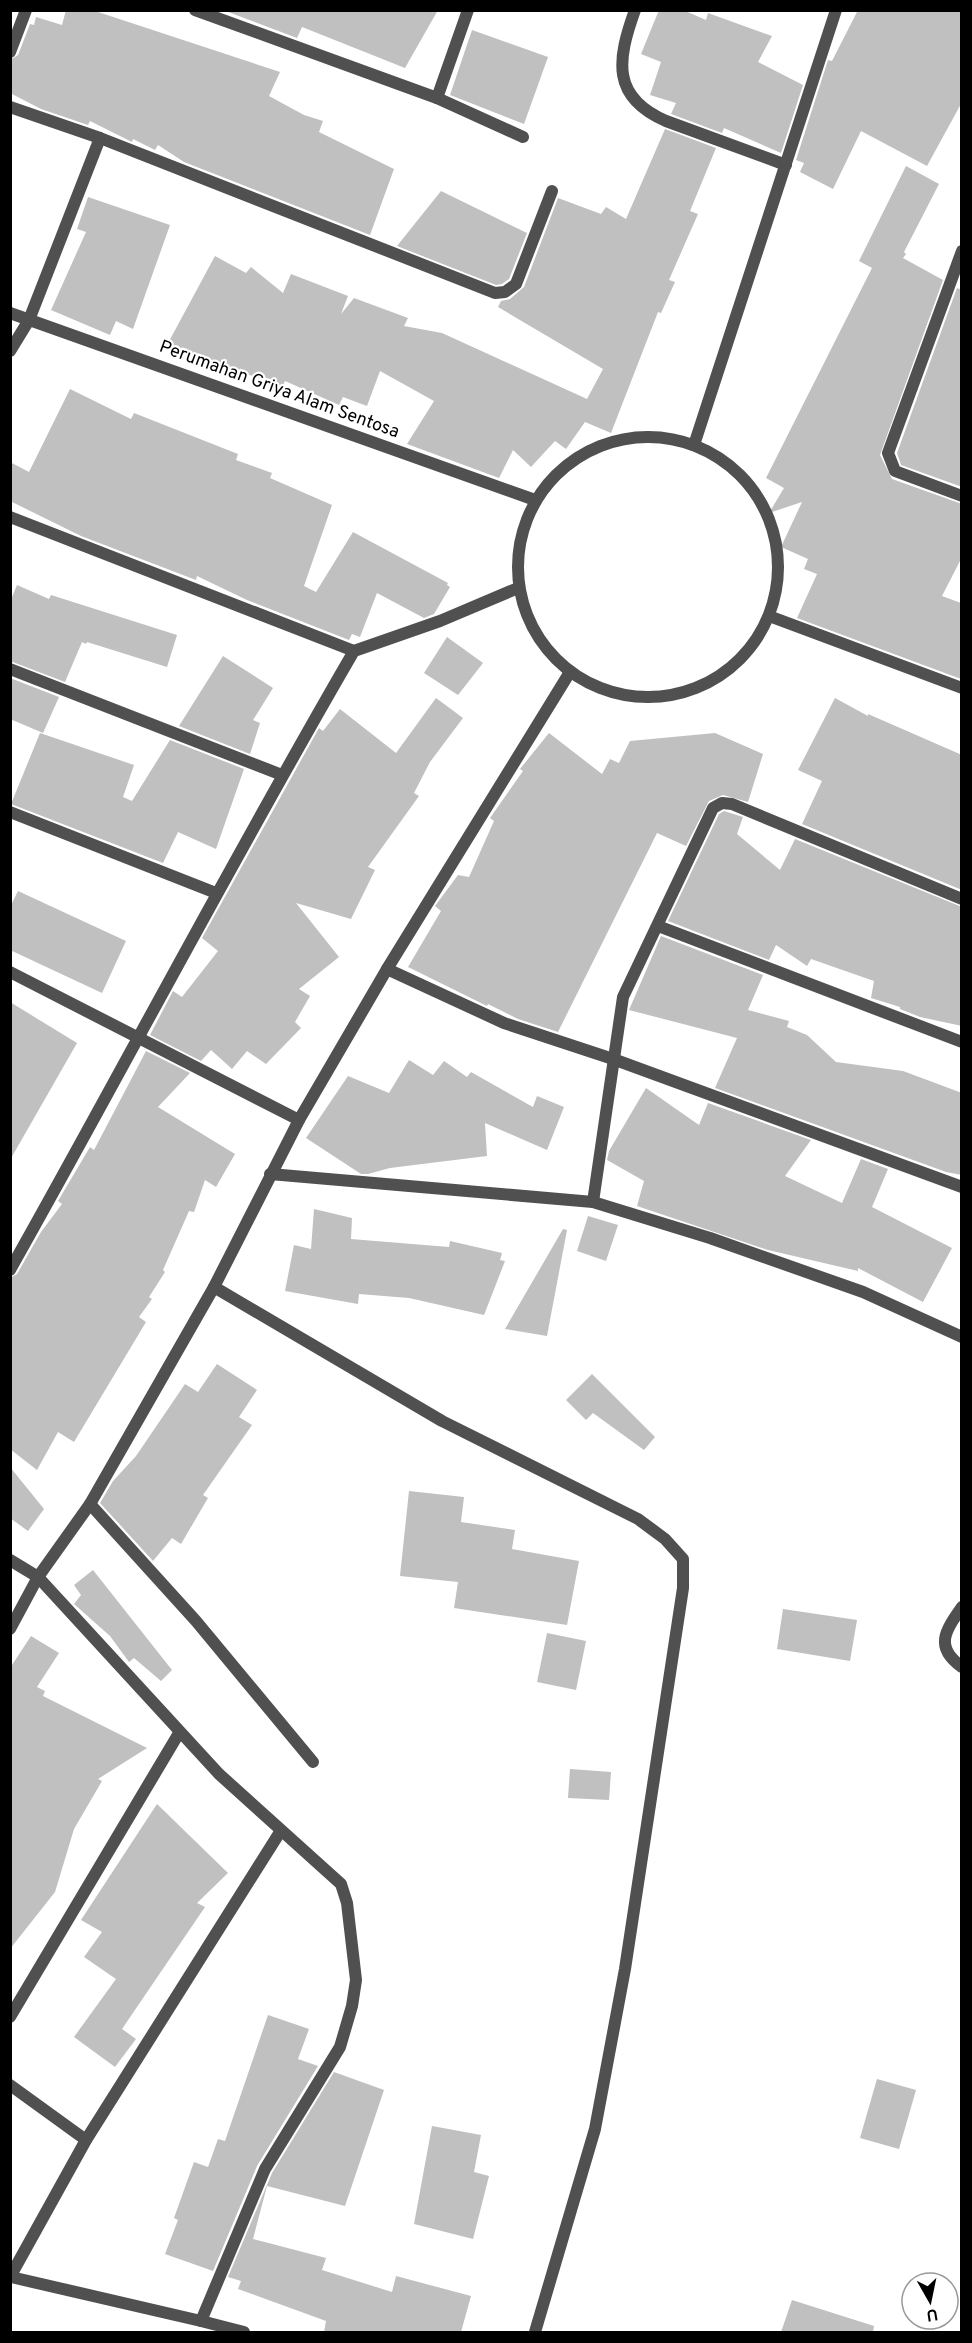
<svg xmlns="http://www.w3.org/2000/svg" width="972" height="2343" viewBox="0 0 972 2343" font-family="Overpass,sans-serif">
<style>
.building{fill:#c0c0c0}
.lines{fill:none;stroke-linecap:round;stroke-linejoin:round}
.minor{stroke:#505050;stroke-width:12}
.tertiary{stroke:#505050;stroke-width:12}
.labels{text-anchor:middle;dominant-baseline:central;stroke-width:4.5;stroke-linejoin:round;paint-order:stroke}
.street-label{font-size:18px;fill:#000;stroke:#fff}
</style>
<rect width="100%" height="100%" fill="#fff"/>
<g class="building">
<polygon points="66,10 92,10 280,72 269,96 304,115 323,121 319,132 394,169 370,235 184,162 158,145 155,150 133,139 132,142 90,121 88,125 41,109 10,93 10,60 18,55 30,24 34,25 36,17 62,25"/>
<polygon points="223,10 438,10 405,68 302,27 297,38"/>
<polygon points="659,10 683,10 706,20 708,13 772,36 758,62 803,85 781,153 724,128 722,133 671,114 676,103 650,95 661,62 641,54"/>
<polygon points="858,10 962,10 962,102 927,166 861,131 833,189 800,172 804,163 796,160 828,60 832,61"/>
<polygon points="472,30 548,57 524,124 450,95"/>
<polygon points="665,129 716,148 690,211 698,214 669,280 675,282 661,313 658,312 611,433 585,422 566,449 555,441 531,467 513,450 499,478 407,444 434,401 380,371 367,406 343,397 339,405 285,381 282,388 235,369 194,358 167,345 215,256 246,273 251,267 283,293 291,274 348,296 341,314 354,298 408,318 404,326 442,333 587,399 603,369 498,307 501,301 510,299 524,287 558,198 601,214 606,207 626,219"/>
<polygon points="906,166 939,184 904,252 906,254 903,258 943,280 880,455 892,479 962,504 962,557 942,596 961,603 961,679 797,618 817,574 804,569 808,559 781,547 802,502 769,513 784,488 766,478 872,268 859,261"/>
<polygon points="441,191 527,233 509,279 502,284 496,285 397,246"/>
<polygon points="88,197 170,225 133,329 116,321 110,335 51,310 86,232 77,229"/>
<polygon points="957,288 962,290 962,487 901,465 897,453"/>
<polygon points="70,389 131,419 134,413 238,454 236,460 272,473 270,478 332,505 304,586 316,592 353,532 448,583 447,585 450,587 434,614 424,618 377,593 360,637 352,634 349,640 247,600 197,576 196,580 81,536 10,501 10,462 29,472"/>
<polygon points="17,585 49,599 51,595 177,635 167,667 87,642 86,644 82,642 65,682 10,661 10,602"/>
<polygon points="447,637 483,663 458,695 424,673"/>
<polygon points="223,656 273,688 253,720 260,723 250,754 179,726"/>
<polygon points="10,678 59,697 43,733 10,719"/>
<polygon points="436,698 463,718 430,762 414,793 419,796 368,867 375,870 351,919 296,903 339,957 299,989 310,996 295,1022 301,1028 266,1064 247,1051 232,1069 211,1050 201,1061 150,1035 173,991 182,997 218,951 202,938 319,728 323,731 340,709 396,753"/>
<polygon points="835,698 868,716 868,714 962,755 962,890 802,824 822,781 798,770"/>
<polygon points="40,733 134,765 123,797 132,801 170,740 244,769 216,849 178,832 163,863 11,804"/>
<polygon points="549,733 602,774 610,759 619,763 630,741 715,733 763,754 748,802 723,795 709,801 686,846 657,833 558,1032 518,1019 488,1004 487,1006 408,967 441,911 435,906 458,875 469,877 494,821 490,818 523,771 520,769"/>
<polygon points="724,811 743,817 737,834 780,870 795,839 962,907 962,1026 920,1017 900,1009 900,1007 871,998 874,981 811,959 807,966 776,945 769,960 668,921 719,814"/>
<polygon points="18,891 126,941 102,993 10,950 10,907"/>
<polygon points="661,936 763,975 748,1010 789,1021 787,1027 807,1035 836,1062 903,1071 962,1093 962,1175 946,1172 715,1088 737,1038 629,1010"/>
<polygon points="10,1002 77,1043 10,1160"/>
<polygon points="146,1051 190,1073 158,1107 235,1154 216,1187 205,1180 194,1212 189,1211 163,1270 165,1272 149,1297 152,1299 139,1317 146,1322 74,1442 58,1432 37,1470 10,1449 10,1278 17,1274 41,1232 62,1204 58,1201 90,1147 94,1150"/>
<polygon points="409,1060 433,1075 444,1061 467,1077 471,1072 533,1107 537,1096 564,1107 547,1150 485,1123 487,1156 390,1168 368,1174 361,1174 306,1138 348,1076 389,1093"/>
<polygon points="646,1088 699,1125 708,1103 811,1140 785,1176 842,1203 861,1159 888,1169 872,1207 952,1248 923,1302 858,1268 858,1271 768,1250 637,1206 644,1181 607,1160 609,1151"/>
<polygon points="314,1209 352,1218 351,1239 449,1247 450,1241 502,1253 500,1260 505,1261 484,1315 409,1298 359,1294 358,1304 285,1291 294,1245 311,1249"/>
<polygon points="588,1216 618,1225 606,1261 577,1251"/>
<polygon points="563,1229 567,1230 547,1336 505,1329"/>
<polygon points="217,1364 257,1390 239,1417 252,1425 203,1495 208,1498 181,1544 172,1538 153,1561 100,1503 113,1481 136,1456 185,1384 198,1392"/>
<polygon points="592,1374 655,1437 644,1450 593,1413 586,1420 566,1400"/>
<polygon points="10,1467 44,1509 28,1531 10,1518"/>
<polygon points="409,1491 464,1497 461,1522 515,1530 512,1549 579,1561 567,1625 454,1608 458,1582 400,1576"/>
<polygon points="93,1570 172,1670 161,1681 134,1658 129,1662 110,1636 74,1604 81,1595 74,1585"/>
<polygon points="783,1609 857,1620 850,1661 777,1649"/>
<polygon points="547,1633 586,1641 576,1690 537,1682"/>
<polygon points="31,1636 59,1653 37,1687 45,1691 43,1696 147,1748 98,1779 102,1781 74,1829 55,1892 10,1949 10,1668"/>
<polygon points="570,1769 611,1772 609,1800 568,1798"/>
<polygon points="157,1804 228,1873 197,1903 205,1907 122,2029 136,2039 115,2067 74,2037 116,1979 84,1957 102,1932 81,1920"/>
<polygon points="268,2015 309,2029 298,2059 318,2066 257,2166 213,2271 165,2254 178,2220 174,2218 194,2162 208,2167 218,2139 225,2141"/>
<polygon points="334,2072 384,2090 345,2206 267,2186 253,2239 326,2258 322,2270 392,2292 396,2276 471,2296 461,2332 324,2332 326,2321 238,2289 241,2281 228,2277 272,2173"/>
<polygon points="877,2079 916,2090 899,2149 860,2138"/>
<polygon points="432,2126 481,2135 474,2172 489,2176 473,2239 414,2224"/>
<polygon points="792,2300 874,2326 873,2332 781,2332"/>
</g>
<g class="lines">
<g class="minor">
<polyline points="195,10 437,98 523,137"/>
<path d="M635 10C617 60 611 97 666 121L786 165"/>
<polyline points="10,52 26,10"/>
<polyline points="437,98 468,10"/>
<polyline points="10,107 100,138 495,293 505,292 516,284 552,191"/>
<polyline points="962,251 888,453 895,471 962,496"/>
<polyline points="10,351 29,320 100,138"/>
<polyline points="694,445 836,10"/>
<polyline points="10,517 354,651"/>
<polyline points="10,669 282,775"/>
<polyline points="10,812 216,893"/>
<polyline points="658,926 962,1042"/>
<polyline points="387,969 504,1023 613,1059 962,1187"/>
<polyline points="10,972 299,1120"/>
<polyline points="270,1174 593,1202 710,1238 863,1292 962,1337"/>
<polyline points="593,1202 623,997 713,808 722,803 732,804 962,899"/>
<path d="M10 1270C126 1064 235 855 354 651L440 621 518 588"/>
<polyline points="214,1287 442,1421 638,1519 665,1539 683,1559 683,1588 625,1969 595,2129 535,2332"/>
<polyline points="90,1504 196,1621 313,1762"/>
<polyline points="10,1560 38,1577 219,1774 341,1884 347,1903 356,1980 352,2006 340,2047 265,2169 201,2321 11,2277"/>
<path d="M962 1607C945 1631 934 1647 962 1667"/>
<polyline points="10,1629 38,1577 90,1504 214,1287 299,1120 387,969 570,672"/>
<polyline points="10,2017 179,1733"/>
<polyline points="10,2085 86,2140"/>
<polyline points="10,2277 86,2140 280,1832"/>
<polyline points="201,2321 244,2332"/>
</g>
<g class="tertiary">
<polyline points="10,313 535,500"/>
<circle cx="648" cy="567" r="130"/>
<polyline points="769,616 962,688"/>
</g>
</g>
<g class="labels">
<g class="street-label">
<text transform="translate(279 390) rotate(20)">Perumahan Griya Alam Sentosa</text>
</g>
</g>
<rect width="972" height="2343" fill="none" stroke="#000000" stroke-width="24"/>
<g transform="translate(930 2301) rotate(171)"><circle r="28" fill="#ffffff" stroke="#999999" stroke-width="1.5"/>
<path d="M0-4.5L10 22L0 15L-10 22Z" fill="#000000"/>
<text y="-9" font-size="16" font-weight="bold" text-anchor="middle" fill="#000000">U</text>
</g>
</svg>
